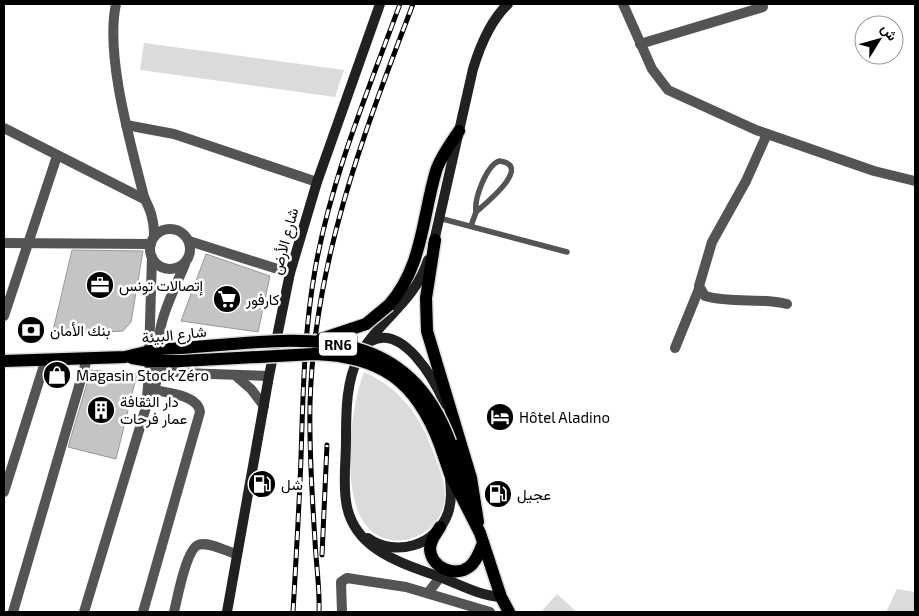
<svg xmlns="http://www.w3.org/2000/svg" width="919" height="616" viewBox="0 0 919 616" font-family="'Exo 2',Vazirmatn,sans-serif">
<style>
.green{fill:#dbdbdb}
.building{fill:#c4c4c4;stroke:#989898}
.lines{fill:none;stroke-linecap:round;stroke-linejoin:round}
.primary-casing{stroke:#dbdbdb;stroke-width:15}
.service{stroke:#545454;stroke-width:5.5}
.minor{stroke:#545454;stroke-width:10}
.tertiary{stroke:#545454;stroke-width:10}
.secondary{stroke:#212121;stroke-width:10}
.primary{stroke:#000;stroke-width:12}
.rail-casing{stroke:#000;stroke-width:5}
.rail{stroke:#fff;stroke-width:3;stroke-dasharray:9;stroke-linecap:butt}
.primary-bridge-casing{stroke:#dbdbdb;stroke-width:15;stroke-linecap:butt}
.primary-bridge{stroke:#000;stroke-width:12}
.labels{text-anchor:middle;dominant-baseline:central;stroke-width:5;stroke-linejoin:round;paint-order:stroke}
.shield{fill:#fff;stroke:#4c4c4c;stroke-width:1}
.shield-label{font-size:14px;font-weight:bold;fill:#000}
.street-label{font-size:15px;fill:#000;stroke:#fff}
.poi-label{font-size:15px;fill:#000;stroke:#fff;text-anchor:start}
</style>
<rect width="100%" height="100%" fill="#fff"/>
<g class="green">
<polygon points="144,43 344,70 335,97 140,70"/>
<path d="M364 372C398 387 419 413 432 449 438 466 448 485 444 504 436 539 388 555 365 524 341 492 350 408 364 372Z"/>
<polygon points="897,589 915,592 915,612 886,612"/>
<polygon points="557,594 577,612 541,612"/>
</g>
<g class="building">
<polygon points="72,250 143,251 131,322 123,331 52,335"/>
<polygon points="206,254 270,276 258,332 181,321"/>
<polygon points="91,370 137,374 116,459 68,447"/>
</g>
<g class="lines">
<defs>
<g id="primary">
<polyline points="435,240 426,298 427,331 471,478 478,522"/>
<path d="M389 305C423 266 422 218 436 171 440 158 451 143 459 131"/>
<polyline points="132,358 150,361 181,361"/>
<polyline points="4,361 125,357 158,349 181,348"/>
<polyline points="450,442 467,492"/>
<polyline points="440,445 450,474 480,533 501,597 509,612"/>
<path d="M440 527C436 534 430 540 430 549 431 567 454 578 469 567 476 562 480 551 483 543"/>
</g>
</defs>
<use href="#primary" class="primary-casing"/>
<g class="service">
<path d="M499 161C534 165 485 204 476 212 474 199 486 166 499 161Z"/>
<polyline points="439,218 567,252"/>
<polyline points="471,226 476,212"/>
</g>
<g class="minor">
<polyline points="623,4 652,69 668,90 756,130 874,171 915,181"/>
<polyline points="640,44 763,7"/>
<polyline points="126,125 174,134 317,182"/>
<polyline points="4,128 144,199"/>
<path d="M767 134 746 181 712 242 699 286 705 296C733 304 760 297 787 304"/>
<polyline points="189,241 290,273"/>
<polyline points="4,243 151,244"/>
<polyline points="4,316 57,156"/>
<polyline points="675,348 699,289"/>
<polyline points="153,367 182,373 269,376"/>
<polyline points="236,376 251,389 264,406"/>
<polyline points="147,398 150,361"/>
<polyline points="4,492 46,359"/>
<polyline points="428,593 444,572"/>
<polyline points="13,612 87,359"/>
<polyline points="84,612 147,404 156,383 158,361"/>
<path d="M143 612 200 412C198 395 168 393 154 390"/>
<path d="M174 612C177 600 186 550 198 545 208 541 226 551 236 554"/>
<polyline points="342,612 341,582 347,578 406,587 490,612"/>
</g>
<g class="tertiary">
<path d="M116 4C105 55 130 141 143 193 145 202 151 209 152 218 154 224 154 231 154 237"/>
<circle cx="170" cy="249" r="20"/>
<path d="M158 355C156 323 173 293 185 264"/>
<polyline points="149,356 152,257"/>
</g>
<g class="secondary">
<path d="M433 246 473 69C480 46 491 20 508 4"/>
<path d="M428 260C414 303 381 318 360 354 346 380 346 411 346 440 346 460 343 481 346 501 352 548 398 562 437 576 457 583 479 596 501 597"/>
<path d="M371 341C403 324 434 379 445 404"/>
<path d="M368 538C396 558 437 545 448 513 452 501 451 490 450 478"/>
<polyline points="227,612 269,376 290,273 317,182 380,4"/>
</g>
<use href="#primary" class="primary"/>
<defs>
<g id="rail">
<polyline points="322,555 327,445"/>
<path d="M293 612C296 561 299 509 301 458 303 395 304 332 315 270 331 178 368 91 400 4"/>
<path d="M319 612C320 588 316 564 315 541 312 495 309 450 310 404 314 262 363 135 413 4"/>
</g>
</defs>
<use href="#rail" class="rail-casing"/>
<use href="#rail" class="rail"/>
<defs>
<g id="primary-bridge">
<polyline points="321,339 366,324 389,305"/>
<path d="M181 348C290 341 403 314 450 442"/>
<path d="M181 361 314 354C381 356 416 381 440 445"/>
</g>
</defs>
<use href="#primary-bridge" class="primary-bridge-casing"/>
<use href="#primary-bridge" class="primary-bridge"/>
</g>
<defs>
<symbol id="office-disc" viewBox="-11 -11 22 22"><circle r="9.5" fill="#000" stroke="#fff"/><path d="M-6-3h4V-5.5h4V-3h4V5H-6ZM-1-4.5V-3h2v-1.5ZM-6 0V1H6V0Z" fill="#fff"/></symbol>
<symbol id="supermarket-disc" viewBox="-11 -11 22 22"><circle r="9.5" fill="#000" stroke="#fff"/><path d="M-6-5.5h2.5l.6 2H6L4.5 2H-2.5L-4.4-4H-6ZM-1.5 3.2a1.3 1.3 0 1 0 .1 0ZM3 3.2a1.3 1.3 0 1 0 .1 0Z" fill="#fff"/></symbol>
<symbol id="bank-disc" viewBox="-11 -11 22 22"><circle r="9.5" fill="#000" stroke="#fff"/><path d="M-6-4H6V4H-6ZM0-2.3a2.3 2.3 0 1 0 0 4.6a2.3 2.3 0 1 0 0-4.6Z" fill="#fff"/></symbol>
<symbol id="shop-disc" viewBox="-11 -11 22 22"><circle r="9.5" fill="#000" stroke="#fff"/><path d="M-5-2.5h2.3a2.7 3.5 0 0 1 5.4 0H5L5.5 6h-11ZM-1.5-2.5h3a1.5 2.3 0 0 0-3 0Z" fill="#fff"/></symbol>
<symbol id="building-disc" viewBox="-11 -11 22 22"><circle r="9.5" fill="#000" stroke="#fff"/><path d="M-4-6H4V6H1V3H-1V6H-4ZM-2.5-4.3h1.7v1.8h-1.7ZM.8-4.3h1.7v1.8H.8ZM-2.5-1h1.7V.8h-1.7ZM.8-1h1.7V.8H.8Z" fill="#fff"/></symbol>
<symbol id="hotel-disc" viewBox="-11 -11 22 22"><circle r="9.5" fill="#000" stroke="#fff"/><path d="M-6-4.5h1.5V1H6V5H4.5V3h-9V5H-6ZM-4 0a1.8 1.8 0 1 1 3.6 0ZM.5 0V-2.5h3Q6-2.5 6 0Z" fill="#fff"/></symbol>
<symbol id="fuel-disc" viewBox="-11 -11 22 22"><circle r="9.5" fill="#000" stroke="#fff"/><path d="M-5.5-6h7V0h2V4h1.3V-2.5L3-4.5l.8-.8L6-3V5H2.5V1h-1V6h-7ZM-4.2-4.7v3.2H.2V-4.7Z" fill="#fff"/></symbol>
</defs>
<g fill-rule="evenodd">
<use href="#office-disc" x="84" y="269" width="32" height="32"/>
<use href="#supermarket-disc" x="211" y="283" width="32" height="32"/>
<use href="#bank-disc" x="15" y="314" width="32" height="32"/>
<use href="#shop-disc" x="41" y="359" width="32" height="32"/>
<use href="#building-disc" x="85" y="394" width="32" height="32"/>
<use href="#hotel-disc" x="484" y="401" width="32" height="32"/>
<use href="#fuel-disc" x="246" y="468" width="32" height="32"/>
<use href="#fuel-disc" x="482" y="478" width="32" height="32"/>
</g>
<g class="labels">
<rect class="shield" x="319" y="332.5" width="38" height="23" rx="4"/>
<g class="shield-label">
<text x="338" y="344">RN6</text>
</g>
<g class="street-label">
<text transform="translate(284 241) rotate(-75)">شارع الأرض</text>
<text transform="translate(174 334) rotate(-6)">شارع البيئة</text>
</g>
<g class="poi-label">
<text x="119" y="285">إتصالات تونس</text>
<text x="246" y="299">كارفور</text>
<text x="50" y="330">بنك الأمان</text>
<text x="76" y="375">Magasin Stock Zéro</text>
<text x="120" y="401">دار الثقافة<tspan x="120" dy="17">عمار فرحات</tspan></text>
<text x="519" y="417">Hôtel Aladino</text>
<text x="281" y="484">شل</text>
<text x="517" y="494">عجيل</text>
</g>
</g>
<rect width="919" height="616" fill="none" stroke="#000000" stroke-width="10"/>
<g transform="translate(879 40) rotate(53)"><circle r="24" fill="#ffffff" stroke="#999999"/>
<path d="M0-4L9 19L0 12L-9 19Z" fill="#000000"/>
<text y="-8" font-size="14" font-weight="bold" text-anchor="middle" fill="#000000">ش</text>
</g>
</svg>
